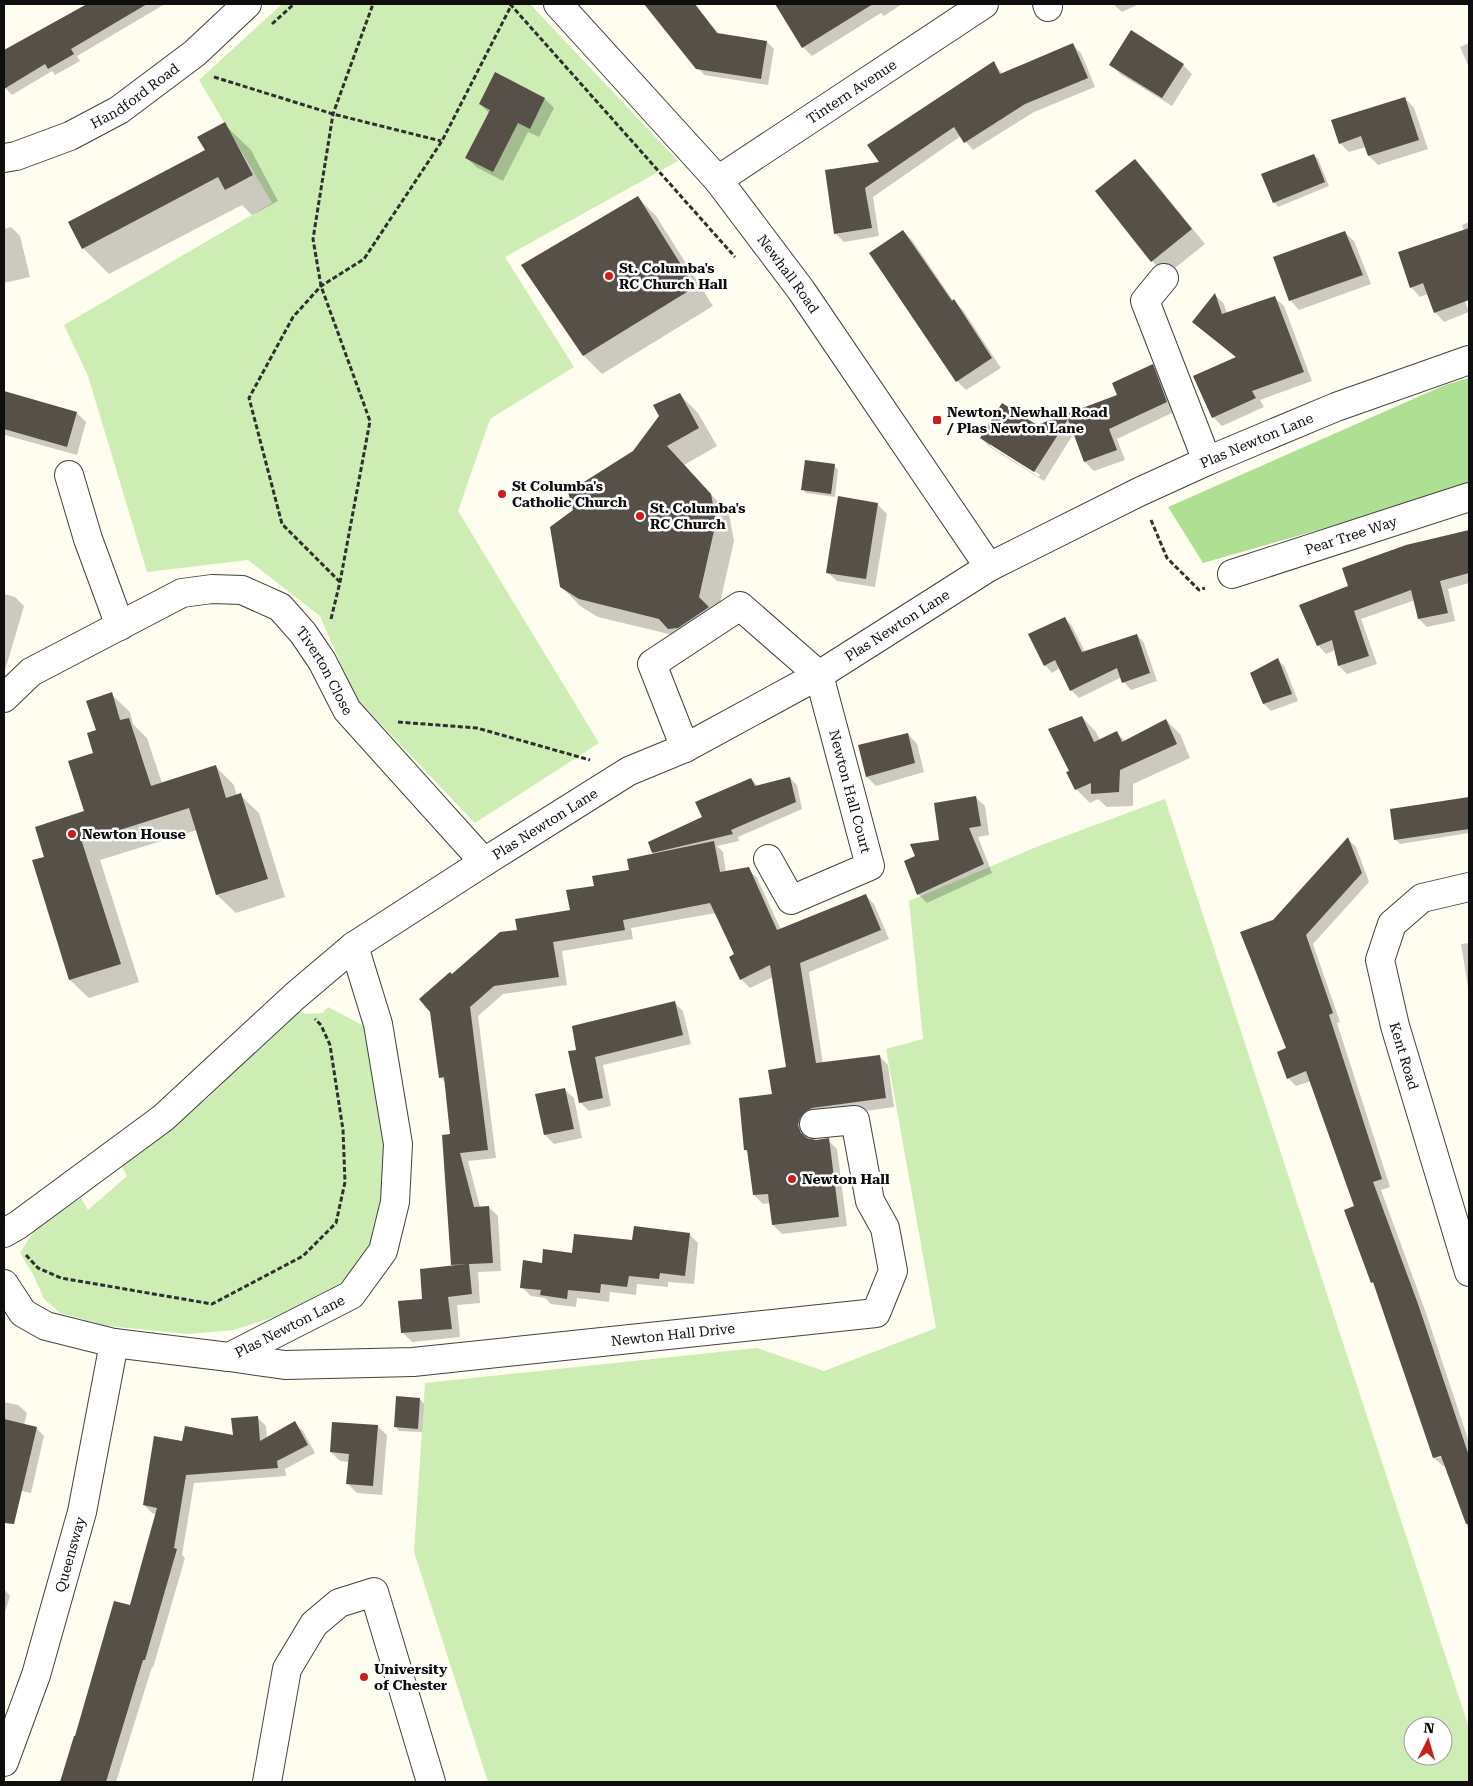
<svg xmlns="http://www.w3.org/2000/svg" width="1473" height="1786" viewBox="0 0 1473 1786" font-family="'Roboto Serif',serif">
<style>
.green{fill:#ceedb5;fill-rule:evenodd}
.forest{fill:#afdf93}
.shadow{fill:#0003;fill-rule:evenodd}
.building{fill:#575049}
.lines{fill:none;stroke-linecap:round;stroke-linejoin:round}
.minor-casing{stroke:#414141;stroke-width:30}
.path{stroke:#303030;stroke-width:3;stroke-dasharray:5 2.5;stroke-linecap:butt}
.minor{stroke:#fff;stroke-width:28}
.poi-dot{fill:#c91f1a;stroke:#fff;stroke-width:2}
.labels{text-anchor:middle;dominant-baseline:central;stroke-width:5;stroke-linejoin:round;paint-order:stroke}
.street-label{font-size:14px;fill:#0e0e0e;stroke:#fff}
.poi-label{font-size:14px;font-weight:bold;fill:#0e0e0e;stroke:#fff;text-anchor:start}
</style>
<rect width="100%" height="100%" fill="#fffdef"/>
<g class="green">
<polygon points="282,4 530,4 678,161 505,257 574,367 490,419 458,511 599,743 475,823 355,697 320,616 248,560 147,572 88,376 64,325 272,203 199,80"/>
<path d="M1165 799 1469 1728V1782H488L414 1552 425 1383 757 1348 824 1371 936 1328 886 1049 923 1039 909 901 1036 847ZM1413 1726H1443V1756H1413Z"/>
<polygon points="328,1007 366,1027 386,1141 381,1219 365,1257 341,1283 274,1317 234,1330 188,1334 108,1326 60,1313 44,1299 33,1274 20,1253 35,1229 81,1198 88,1210 127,1176 122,1167 209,1097 293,1013 299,1010 303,1014 323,1013"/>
</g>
<polygon class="forest" points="1469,378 1469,487 1203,563 1168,507 1445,385"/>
<g class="shadow">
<polygon points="89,4 165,4 77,56 80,61 55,75 52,71 12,95 4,87 4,52"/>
<polygon points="649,4 694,4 719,34 767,42 774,49 768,85 704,75 646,5"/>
<polygon points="786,4 902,4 884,16 881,13 812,56 803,47 779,8"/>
<polygon points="1113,4 1139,4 1122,12"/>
<polygon points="1469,43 1469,67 1460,47"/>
<polygon points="1073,45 1081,53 1095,87 1034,112 973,150 961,136 873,197 879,236 844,242 835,233 826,171 882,163 993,63 1003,74"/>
<polygon points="1111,64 1183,65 1192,74 1172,106 1120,74"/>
<polygon points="496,74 545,99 554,108 539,137 528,132 503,181 476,167 467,158 489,113 480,104"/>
<polygon points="1405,98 1414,108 1428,149 1378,165 1369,156 1366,147 1349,152 1340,143"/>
<polygon points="224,124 251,150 278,201 252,215 242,205 109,274 83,248 207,151"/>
<polygon points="1314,155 1318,159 1329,186 1278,207 1274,202"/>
<polygon points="1135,161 1149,175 1205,244 1166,275 1152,261"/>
<polygon points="638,198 656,216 713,306 602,374 584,356"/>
<polygon points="1469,222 1469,294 1463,296 1469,312 1444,322 1435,312 1428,294 1420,297 1411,287 1464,231 1462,225"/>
<polygon points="11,227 20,236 30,277 4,283 4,229"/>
<polygon points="902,231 912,240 954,302 963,310 1001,368 966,390 957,381"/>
<polygon points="1344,232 1354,241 1371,284 1299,310 1290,300"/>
<polygon points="1215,295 1224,304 1227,314 1275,298 1284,306 1312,381 1260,400 1264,407 1222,426 1213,417 1237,358 1194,322"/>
<path d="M1152 366 1162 375 1176 411 1117 439 1125 460 1094 471 1085 462 1074 433 1044 481 990 447 981 438 1037 426 1119 396ZM990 443 1040 475 1039 477 990 446Z"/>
<polygon points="5,392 77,413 86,422 77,455 5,435 4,397"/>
<polygon points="680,395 698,413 717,446 684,465 729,514 734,541 717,616 677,636 598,617 580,606 562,587 575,510 634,452"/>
<polygon points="834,465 838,470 835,497 806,493 802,489"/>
<polygon points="877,504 887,514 875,587 837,581 827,572"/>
<polygon points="1469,531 1469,583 1448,589 1455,621 1427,627 1419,619 1415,600 1361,619 1377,664 1347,674 1339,666 1335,650 1326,654 1318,645 1350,587 1406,546"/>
<polygon points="4,594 15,597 24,606 4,674"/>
<polygon points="1065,618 1072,626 1085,652 1137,635 1144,643 1157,681 1131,690 1124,682 1122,677 1079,698 1071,690 1060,668 1052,673 1045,665"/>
<polygon points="1278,660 1285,667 1298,701 1271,711 1264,704 1252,674"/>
<polygon points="111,694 130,712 133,724 147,738 162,783 215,766 234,785 237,796 240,795 259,813 285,897 236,913 217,895 197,830 100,860 139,982 89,998 70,980 33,861 46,857 86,812 97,731"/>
<polygon points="1082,717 1096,732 1100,740 1116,732 1126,742 1166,720 1180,734 1190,758 1133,784 1133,806 1107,807 1098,799 1090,803 1076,789 1071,771"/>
<polygon points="908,734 917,744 924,772 876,786 867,777 859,746"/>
<polygon points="790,778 797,785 802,809 738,837 739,841 717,846 723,852 726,872 748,869 757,878 781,930 865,895 874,904 889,939 809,972 823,1064 879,1056 888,1065 894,1107 822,1117 807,1135 808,1139 815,1141 828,1140 837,1149 847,1226 782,1234 773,1225 771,1203 763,1204 754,1195 749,1153 745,1150 788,1069 773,977 750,988 741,979 736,955 716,913 631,928 633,939 562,951 567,985 503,994 478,1016 496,1158 468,1161 480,1207 489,1207 498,1216 501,1271 478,1272 480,1303 457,1305 460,1337 412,1342 403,1333 424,1300 454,1266 452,1264 451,1135 446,1083 440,1077 452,976 518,931 571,911 596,887 630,871 655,855 653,853 703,818 751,779 758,786"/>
<polygon points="975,797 985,806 989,835 978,837 992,873 927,903 918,894"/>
<polygon points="1469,799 1469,833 1400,844 1396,840 1391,810"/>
<path d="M1348 839 1356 847 1369 882 1313 944 1340 1022 1337 1023 1390 1187 1381 1190 1426 1313 1469 1442V1531L1446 1465 1443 1466 1434 1458 1376 1286 1372 1282 1355 1207 1311 1081 1296 1086 1288 1078V1049L1273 921ZM1448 1455 1437 1458V1456Z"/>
<polygon points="1469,943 1469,993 1461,944"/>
<polygon points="674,1002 683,1011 691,1044 603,1065 611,1106 589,1111 580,1102 578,1050"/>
<polygon points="564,1089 574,1098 582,1138 554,1144 545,1135"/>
<polygon points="689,1234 698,1243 694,1284 668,1282 668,1287 637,1284 636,1295 610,1292 609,1302 577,1298 576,1307 551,1304 545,1298 531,1296 522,1287 543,1264 573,1254 633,1242"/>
<polygon points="420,1399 424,1404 422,1432 399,1431 395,1426"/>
<polygon points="4,1402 18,1405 27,1413 24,1425 36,1428 44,1436 31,1493 4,1487"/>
<polygon points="257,1417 266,1426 267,1438 294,1423 303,1431 315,1453 285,1469 286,1476 194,1483 182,1555 185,1558 153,1668 152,1667 116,1782 64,1782 62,1780 131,1607 156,1514 152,1513 144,1505 183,1442 234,1436"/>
<polygon points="377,1426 387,1435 382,1495 357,1493 348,1484 349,1462 340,1461 331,1452"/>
<polygon points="4,1589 10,1596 4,1615"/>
</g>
<g class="building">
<polygon points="87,4 147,4 71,49 74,54 48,69 45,64 4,89 4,50"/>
<polygon points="644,4 695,4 717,33 767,41 761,79 696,69"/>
<polygon points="775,4 873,4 802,48"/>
<polygon points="1131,30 1184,64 1162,98 1109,65"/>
<polygon points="1073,43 1088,78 1025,104 964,143 954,127 865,188 872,228 834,234 825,170 879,162 867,145 994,61 1000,74"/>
<polygon points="495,72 545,98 530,129 518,123 493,172 465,158 490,110 479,104"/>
<polygon points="1405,97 1419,140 1368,156 1361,136 1339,144 1331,120"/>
<polygon points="225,122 253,175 225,190 218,177 82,249 68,222 205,150 197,137"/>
<polygon points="1314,154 1325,182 1273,203 1261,174"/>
<polygon points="1135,159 1192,229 1151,262 1095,191"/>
<polygon points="638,196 695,287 583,356 521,265"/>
<polygon points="1469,228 1469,300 1434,313 1423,283 1410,288 1398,252"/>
<polygon points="903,230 952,301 954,299 992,358 956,382 869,253"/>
<polygon points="1345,231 1363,275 1289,301 1273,257"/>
<polygon points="1215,293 1222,314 1275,296 1304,372 1252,391 1256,398 1212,418 1193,376 1236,357 1192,322"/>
<polygon points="1153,364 1167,402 1109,429 1117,450 1084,462 1068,419 1034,472 980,438 1002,403 1037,425 1117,395 1112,383"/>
<polygon points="4,391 77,412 67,447 4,429"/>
<polygon points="680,393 699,428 667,446 711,494 716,522 699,597 709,607 678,628 668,629 659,619 579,599 560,587 550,527 573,510 568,492 633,451 659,416 653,405"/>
<polygon points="805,460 835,464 831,494 801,490"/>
<polygon points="838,496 878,503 866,579 826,573"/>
<polygon points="1469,530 1469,573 1440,581 1448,613 1418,619 1411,590 1354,611 1369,656 1338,666 1332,640 1317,646 1299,605 1348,586 1342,568 1406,545"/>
<polygon points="1065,617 1082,652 1137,634 1150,673 1122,683 1117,668 1070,691 1055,660 1044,666 1028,634"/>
<polygon points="1278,658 1292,694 1263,704 1250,673"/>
<polygon points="112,692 120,720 129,718 151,786 216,765 226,798 241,793 268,879 216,895 189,808 82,842 121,964 69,980 32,860 44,857 35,827 84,811 68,761 93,753 87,733 96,730 86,701"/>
<polygon points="1082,716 1094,742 1117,731 1122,742 1166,719 1177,744 1120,770 1119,792 1091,794 1091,783 1075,790 1066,772 1069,771 1048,729"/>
<polygon points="908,733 915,763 866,777 858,745"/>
<polygon points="790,777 796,802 731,830 733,834 652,853 648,842 702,817 695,802 751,778 755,786"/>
<polygon points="976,796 981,826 969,828 984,864 917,895 904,861 915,856 910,844 939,840 934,803"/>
<polygon points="1469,797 1469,829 1394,840 1390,809"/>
<polygon points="1348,837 1362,873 1306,935 1333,1013 1329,1015 1382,1179 1373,1182 1418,1304 1469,1456 1469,1524 1466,1524 1441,1456 1433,1458 1373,1282 1371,1283 1344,1210 1354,1206 1306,1071 1287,1079 1277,1052 1286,1048 1240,932 1273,920"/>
<polygon points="714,841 720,872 749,867 777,930 866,894 881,930 800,963 816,1063 880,1055 886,1098 812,1108 805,1112 800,1118 798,1125 801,1133 807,1138 816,1140 829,1138 839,1217 772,1225 768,1194 753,1195 747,1150 744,1150 739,1098 772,1094 768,1070 786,1067 770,965 740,980 729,957 734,954 710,903 623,920 625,930 553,942 559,977 494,986 470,1007 488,1150 460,1153 474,1207 489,1206 493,1263 469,1264 472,1294 448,1297 452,1329 401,1333 398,1301 422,1299 420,1269 466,1264 451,1265 442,1135 450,1134 444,1077 439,1078 430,1012 419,999 450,972 452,974 500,932 517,930 515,919 570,910 566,890 594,886 592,876 629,870 627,859"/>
<polygon points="675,1001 683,1035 595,1057 603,1098 579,1103 568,1051 576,1050 572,1026"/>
<polygon points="565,1088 574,1129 544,1135 535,1094"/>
<polygon points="634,1226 690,1233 685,1276 660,1273 659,1279 629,1276 627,1287 601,1284 600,1293 568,1290 567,1299 540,1295 541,1290 520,1288 523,1260 542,1263 543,1249 572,1253 574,1234 632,1240"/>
<polygon points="396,1396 420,1398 418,1429 394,1427"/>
<polygon points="258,1416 260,1441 295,1421 308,1445 277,1461 278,1468 186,1475 174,1548 177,1549 145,1660 143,1660 106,1782 60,1782 74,1736 75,1736 114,1601 130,1605 157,1508 143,1505 154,1436 182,1441 185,1426 233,1435 231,1418"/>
<polygon points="4,1419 37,1427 14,1524 4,1523"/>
<polygon points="332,1422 378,1425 373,1486 346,1484 349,1454 330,1452"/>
</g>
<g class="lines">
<defs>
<g id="minor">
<path id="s1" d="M558 4 718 180 801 290 989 567"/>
<polyline points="1047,4 1048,7"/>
<path id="s2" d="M4 158 16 156 70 136 119 110 195 53 247 4"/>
<path id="s3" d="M718 180 984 4"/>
<polyline points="1164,278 1145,301 1207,461"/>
<polyline points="69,475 88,539 120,626"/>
<path id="s4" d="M1232 574 1469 497"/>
<path id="s5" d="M4 698 31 672 182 593 212 589 242 590 280 607 303 633 322 661 347 710 484 862"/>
<path id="s6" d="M685 748 652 664 740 606 819 675 870 866 791 900 768 859"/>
<path id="s7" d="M1469 887 1422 898 1392 924 1380 960 1395 1026 1469 1272"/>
<path id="s8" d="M4 1233 18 1225 163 1118 295 996 354 946 484 862 629 771 685 748 819 675 989 567 1139 492 1207 461 1336 407 1469 360"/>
<path id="s9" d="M4 1284 23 1313 46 1326 114 1343 229 1357 351 1295 383 1251 395 1202 398 1144 378 1024 354 946"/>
<path id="s10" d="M229 1357 285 1365 413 1362 876 1313 893 1271 885 1228 870 1201 855 1120 814 1124"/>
<path id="s11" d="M4 1762 36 1675 82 1512 114 1343"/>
<polyline points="267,1782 287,1669 314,1624 339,1603 374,1592 431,1782"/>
</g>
</defs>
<use href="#minor" class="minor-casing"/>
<g class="path">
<polyline points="510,4 735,257"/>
<polyline points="272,24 294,4"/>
<polyline points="214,77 333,114 441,141"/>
<polyline points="1151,520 1167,558 1199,590 1205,588"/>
<polyline points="340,582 282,524 249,398 293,317 321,286 364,259 442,141 512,4"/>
<polyline points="331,619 340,582 370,421 321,286 313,239 333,114 373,4"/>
<polyline points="398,722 477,728 590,760"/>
<polyline points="26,1255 38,1268 61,1278 212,1304 303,1256 336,1223 345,1182 343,1130 330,1045 321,1025 315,1019"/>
</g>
<use href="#minor" class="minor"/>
</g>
<g class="poi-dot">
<circle cx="609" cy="276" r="5"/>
<rect x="932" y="415" width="10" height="10" rx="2.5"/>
<circle cx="502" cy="494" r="5"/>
<circle cx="640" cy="516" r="5"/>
<circle cx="72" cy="834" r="5"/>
<circle cx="792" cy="1179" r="5"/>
<circle cx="364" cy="1677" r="5"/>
</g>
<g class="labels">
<g class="street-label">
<text stroke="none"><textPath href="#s3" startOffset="160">Tintern Avenue</textPath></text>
<text stroke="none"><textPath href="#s2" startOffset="146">Handford Road</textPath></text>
<text stroke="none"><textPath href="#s1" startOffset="355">Newhall Road</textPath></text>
<text stroke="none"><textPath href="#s8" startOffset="1490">Plas Newton Lane</textPath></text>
<text stroke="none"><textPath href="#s4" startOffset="125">Pear Tree Way</textPath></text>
<text stroke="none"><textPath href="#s8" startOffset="1085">Plas Newton Lane</textPath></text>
<text stroke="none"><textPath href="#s5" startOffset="388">Tiverton Close</textPath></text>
<text stroke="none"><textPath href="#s6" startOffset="421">Newton Hall Court</textPath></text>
<text stroke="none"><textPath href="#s8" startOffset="680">Plas Newton Lane</textPath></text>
<text stroke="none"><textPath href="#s7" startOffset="225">Kent Road</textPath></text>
<text stroke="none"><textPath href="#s9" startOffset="315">Plas Newton Lane</textPath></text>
<text stroke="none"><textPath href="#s10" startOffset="446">Newton Hall Drive</textPath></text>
<text stroke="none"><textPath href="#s11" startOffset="218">Queensway</textPath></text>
</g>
<g class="poi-label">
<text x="619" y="268">St. Columba's<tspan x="619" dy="16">RC Church Hall</tspan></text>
<text x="947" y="412">Newton, Newhall Road<tspan x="947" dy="16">/ Plas Newton Lane</tspan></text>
<text x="512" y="486">St Columba's<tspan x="512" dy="16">Catholic Church</tspan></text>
<text x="650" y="508">St. Columba's<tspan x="650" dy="16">RC Church</tspan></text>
<text x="82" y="834">Newton House</text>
<text x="802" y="1179">Newton Hall</text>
<text x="374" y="1669">University<tspan x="374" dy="16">of Chester</tspan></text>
</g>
</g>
<rect width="1473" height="1786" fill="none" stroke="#0e0e0e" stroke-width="10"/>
<g transform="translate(1428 1741) rotate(5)"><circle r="24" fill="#ffffff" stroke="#9f9f9f"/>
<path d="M0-4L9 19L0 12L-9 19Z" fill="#c91f1a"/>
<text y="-8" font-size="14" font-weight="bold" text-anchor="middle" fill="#0e0e0e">N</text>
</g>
</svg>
